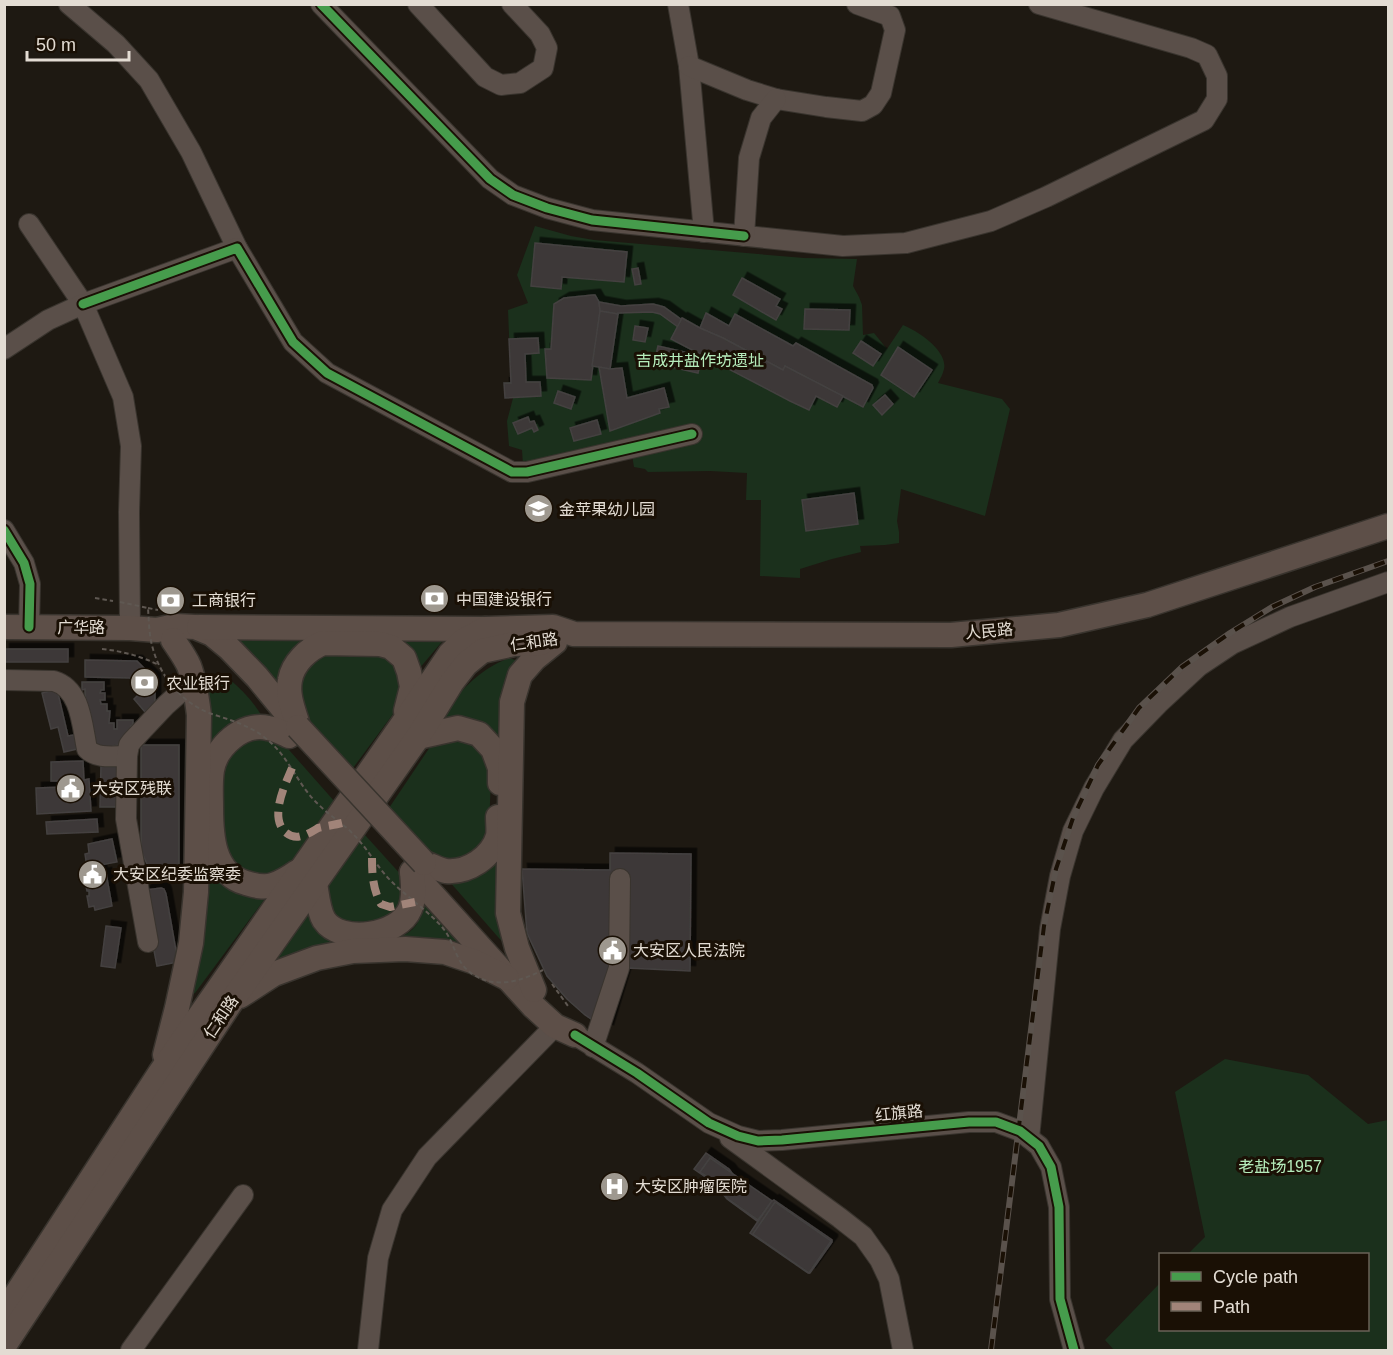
<svg xmlns="http://www.w3.org/2000/svg" width="1393" height="1355" viewBox="0 0 1393 1355" font-family="Arial,'Noto Sans SC',sans-serif">
<style>
.green{fill:#1b301c}
.building{fill:#3c3937;stroke:#444141;stroke-width:1.5;filter:url(#shadow)}
.lines{fill:none;stroke-linecap:round;stroke-linejoin:round}
.minor-casing{stroke:#39342e;stroke-width:22}
.major-casing{stroke:#39342e;stroke-width:27}
.path{stroke:#5f5852;stroke-width:2;stroke-dasharray:4.5 3;stroke-linecap:butt}
.minor{stroke:#5a4f49;stroke-width:20}
.major{stroke:#5d4f48;stroke-width:24}
.rail-casing{stroke:#5a524c;stroke-width:6}
.rail{stroke:#1a1005;stroke-width:4;stroke-dasharray:11;stroke-linecap:butt}
.major-bridge-casing{stroke:#39342e;stroke-width:27;stroke-linecap:butt}
.path-bridge{stroke:#5f5852;stroke-width:2;stroke-dasharray:4.5 3;stroke-linecap:butt}
.major-bridge{stroke:#5d4f48;stroke-width:24}
.quiet{stroke:#a18479;stroke-width:8;stroke-dasharray:15 8;stroke-linecap:butt}
.cycleway-casing{stroke:#1a1005;stroke-width:13}
.cycleway{stroke:#469c4c;stroke-width:9}
.labels{text-anchor:middle;dominant-baseline:central;stroke-width:6;stroke-linejoin:round;paint-order:stroke}
.park-label{font-size:16px;fill:#b5ecbb;stroke:#1a1005}
.poi-label{font-size:16px;fill:#e3dcd3;stroke:#1a1005;text-anchor:start}
.street-label{font-size:16px;fill:#e3dcd3;stroke:#1a1005}
</style>
<defs>
<filter id="shadow"><feDropShadow dx="5.5" dy="-5.5" stdDeviation="0" flood-color="#0009"/></filter>
</defs>
<rect width="100%" height="100%" fill="#1e1912"/>
<g class="green">
<path d="M535 226 571 236 594 240 804 258 857 259 853 286 859 297 862 305 863 335 874 333 887 349 903 325C918 331 948 351 944 369 943 374 940 379 938 383L1002 399 1010 409 985 516 901 489 897 521 899 532V543L885 545 860 546 861 552 832 559 800 569V578L760 576 761 500H746L747 473 710 471 648 472 645 469 634 467 631 449 523 465 522 450 509 446 507 421 513 398H505L504 383 511 382 508 310 528 303 517 275Z"/>
<polygon points="395,637 446,637 418,670"/>
<polygon points="232,638 308,638 280,691"/>
<polygon points="381,653 391,661 400,674 403,688 399,706 353,768 306,718 298,689 302,673 319,654"/>
<path d="M509 658 515 660V670L506 748C486 718 473 714 438 720 458 694 477 670 509 658Z"/>
<path d="M220 674C232 678 255 703 261 715L209 750 207 683 212 676Z"/>
<path d="M260 739 282 742 335 802C324 817 291 868 276 874 268 878 253 874 244 873L226 855 218 782 232 752 246 743Z"/>
<polygon points="450,739 469,741 481,748 491,777 489,829 482,844 472,854 458,859 442,858 428,853 389,808 432,744"/>
<polygon points="365,835 403,877 402,913 351,927 330,913 326,887"/>
<polygon points="502,849 505,945 449,881"/>
<polygon points="203,858 267,896 195,993 191,995"/>
<path d="M422 898 468 949 397 939C420 927 419 924 422 898Z"/>
<polygon points="311,909 348,942 273,965"/>
<polygon points="1225,1059 1308,1075 1368,1124 1388,1120 1388,1350 1114,1350 1105,1340 1160,1283 1160,1330 1368,1330 1368,1254 1188,1254 1205,1237 1175,1092"/>
</g>
<g class="building">
<polygon points="535,243 627,252 624,282 562,277 561,289 531,286"/>
<polygon points="638,268 641,284 635,285 632,269"/>
<polygon points="742,278 780,299 776,306 782,309 776,320 733,295"/>
<polygon points="593,295 595,295 599,302 600,311 591,380 547,378 545,349 551,349 554,304 564,298"/>
<polygon points="599,302 621,306 653,304 664,307 682,320 678,327 660,314 652,312 618,313 618,314 600,311"/>
<polygon points="805,309 850,310 849,330 804,329"/>
<polygon points="600,311 618,314 610,369 592,366"/>
<polygon points="706,313 729,326 735,314 793,346 796,343 872,385 873,388 863,407 785,366 783,370 723,338 700,328"/>
<polygon points="682,318 700,328 723,338 783,370 785,366 843,396 837,407 816,396 809,410 790,401 671,339"/>
<polygon points="635,326 648,328 645,342 633,340"/>
<polygon points="538,338 539,353 525,354 526,382 540,382 541,396 505,398 504,383 511,383 509,339"/>
<polygon points="861,341 881,354 873,366 853,353"/>
<polygon points="658,346 702,356 698,373 654,363"/>
<polygon points="898,347 932,370 914,397 881,375"/>
<polygon points="599,367 610,369 622,368 627,398 664,388 669,407 659,409 660,413 610,431"/>
<polygon points="558,391 575,397 571,409 554,403"/>
<polygon points="885,395 893,404 882,415 873,405"/>
<polygon points="528,417 530,422 534,421 538,430 534,432 532,428 518,434 513,423"/>
<polygon points="597,420 601,434 574,441 570,428"/>
<polygon points="854,493 858,524 806,531 802,500"/>
<rect x="4" y="649" width="64" height="13"/>
<polygon points="85,660 137,661 155,679 155,703 145,712 134,699 138,695 138,686 130,678 85,677"/>
<polygon points="82,682 104,682 104,690 101,690 100,693 105,693 105,700 100,700 101,704 107,704 107,711 110,711 109,723 114,723 114,729 117,729 117,720 133,720 133,725 131,726 131,733 120,745 113,746 113,751 97,751 92,731 92,724 90,724 83,698 85,698 85,689 82,690"/>
<polygon points="57,689 68,736 79,734 82,748 64,752 58,727 51,729 42,693"/>
<polygon points="141,745 179,745 179,869 149,868 141,851"/>
<polygon points="83,761 84,780 89,779 91,811 37,814 36,788 67,787 67,781 51,781 51,762"/>
<polygon points="101,764 116,766 124,769 123,807 100,807"/>
<polygon points="97,819 98,832 47,834 46,822"/>
<polygon points="112,839 117,862 100,865 102,874 106,873 112,906 95,910 94,906 89,907 87,896 89,896 89,891 87,891 82,868 87,867 85,854 89,853 88,844"/>
<polygon points="610,853 691,854 690,971 627,968 608,1030 585,1015 567,999 547,976 527,933 522,869 610,870"/>
<polygon points="161,888 164,889 166,894 178,962 157,966 143,894 146,890"/>
<polygon points="106,926 121,928 115,968 101,966"/>
<polygon points="706,1153 729,1169 732,1173 710,1158 700,1172 715,1182 728,1199 758,1220 757,1221 727,1199 714,1183 694,1169"/>
<polygon points="710,1158 772,1201 758,1220 728,1199 715,1182 700,1172"/>
<polygon points="774,1200 832,1240 832,1242 810,1273 808,1273 750,1233 771,1202"/>
<polygon points="775,1202 831,1241 809,1273 753,1234"/>
</g>
<g class="lines">
<defs>
<g id="minor">
<polyline points="69,4 116,44 149,80 191,152 237,248"/>
<polyline points="321,4 490,179 513,195 547,208 592,220 843,246 906,243 991,221 1046,197 1204,120 1217,99 1217,76 1207,55 1191,48 1039,4"/>
<polyline points="418,4 485,77 501,85 520,83 543,68 547,48 540,34 512,4"/>
<polyline points="678,4 689,66 704,232"/>
<polyline points="689,66 747,90 776,99 826,107 862,111 873,105 881,93 895,30 890,16 857,4"/>
<polyline points="29,224 83,304 237,248 293,342 327,373 512,472 527,472 692,434"/>
<polyline points="744,236 749,158 761,118 776,99"/>
<polyline points="4,349 48,320 83,304 123,397 131,446 129,512 130,628"/>
<polyline points="4,530 24,563 30,584 29,627"/>
<path d="M4 680 54 681C81 689 82 725 87 749 97 759 113 756 127 756"/>
<polyline points="148,942 126,819 127,756 129,745 132,741 166,705 194,680"/>
<polyline points="575,1035 637,1073 709,1123 738,1136 758,1141 782,1140 969,1122 996,1122 1020,1131 1039,1146 1051,1167 1059,1207 1060,1299 1074,1350"/>
<polyline points="593,1047 619,968 620,879"/>
<polyline points="730,1138 840,1218 863,1236 880,1260 889,1279 903,1350"/>
<polyline points="1029,1138 1050,929 1060,876 1073,831 1094,788 1123,740 1158,704 1199,666 1232,644 1290,617 1388,582"/>
<polyline points="131,1350 243,1195"/>
<polyline points="368,1350 378,1258 392,1210 427,1157 555,1026"/>
</g>
<g id="major">
<polyline points="4,627 130,628 157,630 175,626 195,627 212,634 229,648 257,677 298,727"/>
<polyline points="199,627 485,629"/>
<path d="M297 722C293 709 287 694 290 680 293 663 308 649 323 643L380 644 391 647 404 658 409 672 412 687 406 711"/>
<path d="M289 736C283 733 276 729 268 728 242 722 216 747 212 770 210 782 211 795 211 807 211 836 213 874 246 883 256 886 264 888 273 885 282 882 290 877 297 872"/>
<polyline points="418,737 458,728 479,734 493,749 500,768 500,783"/>
<path d="M424 863C431 865 439 870 446 871 468 873 492 857 498 836 499 831 498 823 498 817"/>
<polyline points="412,872 533,1006 555,1026 575,1035"/>
<path d="M315 883C317 894 318 910 324 920 341 945 399 936 410 909 415 898 413 884 412 872"/>
<polyline points="534,990 517,948 508,913 512,702 520,675 534,659 555,642"/>
<polyline points="240,996 274,974 317,958 353,951 405,949 445,952 475,962 507,978"/>
<path d="M165 1055 177 1008 191 943 196 892 199 715C197 699 195 682 189 666 185 657 179 649 173 640"/>
<polyline points="4,1313 160,1073 404,722 450,654 463,641 485,629 553,627 574,634 951,635 1059,625 1147,605 1388,526"/>
<polyline points="4,1346 231,1002 418,737 452,682 466,664 482,651 514,644 541,643"/>
</g>
</defs>
<use href="#minor" class="minor-casing"/>
<use href="#major" class="major-casing"/>
<g class="path">
<polyline points="95,598 113,601"/>
<polyline points="148,608 158,610"/>
<path d="M102 649C122 651 140 656 159 665"/>
<polyline points="552,984 568,1006"/>
</g>
<use href="#minor" class="minor"/>
<use href="#major" class="major"/>
<defs>
<polyline id="rail" points="991,1350 1044,926 1056,869 1073,818 1098,765 1139,708 1182,667 1230,633 1272,607 1315,587 1388,561"/>
</defs>
<use href="#rail" class="rail-casing"/>
<use href="#rail" class="rail"/>
<defs>
<polyline id="major-bridge" points="298,727 424,863"/>
</defs>
<use href="#major-bridge" class="major-bridge-casing"/>
<path class="path-bridge" d="M120 602 148 608C149 622 149 636 153 649 161 678 183 704 212 714 233 721 252 726 269 741 290 759 299 787 319 805 330 816 344 824 354 835 368 849 377 867 391 881 407 897 427 910 442 927 456 943 454 963 474 975 497 989 521 981 543 970"/>
<use href="#major-bridge" class="major-bridge"/>
<g class="quiet">
<path d="M292 768C285 785 270 815 284 831 288 835 295 838 301 836 307 835 313 831 318 828 326 826 334 825 342 823"/>
<path d="M372 858C372 875 373 890 381 904L390 907 415 902"/>
</g>
<defs>
<g id="cycleway">
<polyline points="321,4 490,179 513,195 547,208 592,220 744,236"/>
<polyline points="83,304 237,248 293,342 327,373 512,472 527,472 692,434"/>
<polyline points="4,530 24,563 30,584 29,627"/>
<polyline points="575,1035 637,1073 709,1123 738,1136 758,1141 782,1140 969,1122 996,1122 1020,1131 1039,1146 1051,1167 1059,1207 1060,1299 1074,1350"/>
</g>
</defs>
<use href="#cycleway" class="cycleway-casing"/>
<use href="#cycleway" class="cycleway"/>
</g>
<defs>
<symbol id="school-disc" viewBox="-11 -11 22 22"><circle r="9.5" fill="#9e988f" stroke="#1a1005"/><path d="M0-5L7-2L0 1L-7-2ZM-4 1L0 2.5L4 1V4Q0 6-4 4Z" fill="#fff"/></symbol>
<symbol id="bank-disc" viewBox="-11 -11 22 22"><circle r="9.5" fill="#9e988f" stroke="#1a1005"/><path d="M-6-4H6V4H-6ZM0-2.3a2.3 2.3 0 1 0 0 4.6a2.3 2.3 0 1 0 0-4.6Z" fill="#fff"/></symbol>
<symbol id="civic-disc" viewBox="-11 -11 22 22"><circle r="9.5" fill="#9e988f" stroke="#1a1005"/><path d="M-.6-6.5H3V-4.5H.6V-3L4-1V1h2V6H-6V1h2V-1L-.6-3ZM-1.2 2.5V6h2.4V2.5Z" fill="#fff"/></symbol>
<symbol id="hospital-disc" viewBox="-11 -11 22 22"><circle r="9.5" fill="#9e988f" stroke="#1a1005"/><path d="M-5-5h3v3.5h4V-5h3V5h-3V1.5h-4V5h-3Z" fill="#fff"/></symbol>
</defs>
<g fill-rule="evenodd">
<use href="#school-disc" x="522" y="492" width="33" height="33"/>
<use href="#bank-disc" x="418" y="582" width="33" height="33"/>
<use href="#bank-disc" x="154" y="584" width="33" height="33"/>
<use href="#bank-disc" x="128" y="666" width="33" height="33"/>
<use href="#civic-disc" x="54" y="772" width="33" height="33"/>
<use href="#civic-disc" x="76" y="858" width="33" height="33"/>
<use href="#civic-disc" x="596" y="934" width="33" height="33"/>
<use href="#hospital-disc" x="598" y="1170" width="33" height="33"/>
</g>
<g class="labels">
<g class="park-label">
<text x="700" y="360">吉成井盐作坊遗址</text>
<text x="1280" y="1166">老盐场1957</text>
</g>
<g class="poi-label">
<text x="559" y="509">金苹果幼儿园</text>
<text x="456" y="599">中国建设银行</text>
<text x="192" y="600">工商银行</text>
<text x="166" y="683">农业银行</text>
<text x="92" y="788">大安区残联</text>
<text x="113" y="874">大安区纪委监察委</text>
<text x="633" y="950">大安区人民法院</text>
<text x="635" y="1186">大安区肿瘤医院</text>
</g>
<g class="street-label">
<text x="81" y="627">广华路</text>
<text transform="translate(989 631) rotate(-5)">人民路</text>
<text transform="translate(534 642) rotate(-8)">仁和路</text>
<text transform="translate(221 1017) rotate(-56)">仁和路</text>
<text transform="translate(899 1113) rotate(-6)">红旗路</text>
</g>
</g>
<rect width="1393" height="1355" fill="none" stroke="#e3dcd3" stroke-width="12"/>
<rect x="1159" y="1253" width="210" height="78" fill="#1a1005" stroke="#6a6257" stroke-width="1.5"/>
<rect x="1171" y="1272" width="30" height="9" fill="#469c4c" stroke="#6a6257" stroke-width="1.5"/>
<text x="1213" y="1283" font-size="18" fill="#e3dcd3">Cycle path</text>
<rect x="1171" y="1302" width="30" height="9" fill="#a18479" stroke="#6a6257" stroke-width="1.5"/>
<text x="1213" y="1313" font-size="18" fill="#e3dcd3">Path</text>
<path d="M27 51v9h102v-9" fill="none" stroke="#e3dcd3" stroke-width="3"/>
<text x="36" y="51" font-size="18" fill="#e3dcd3" stroke="#1a1005" stroke-width="4.5" paint-order="stroke">50 m</text>
</svg>
